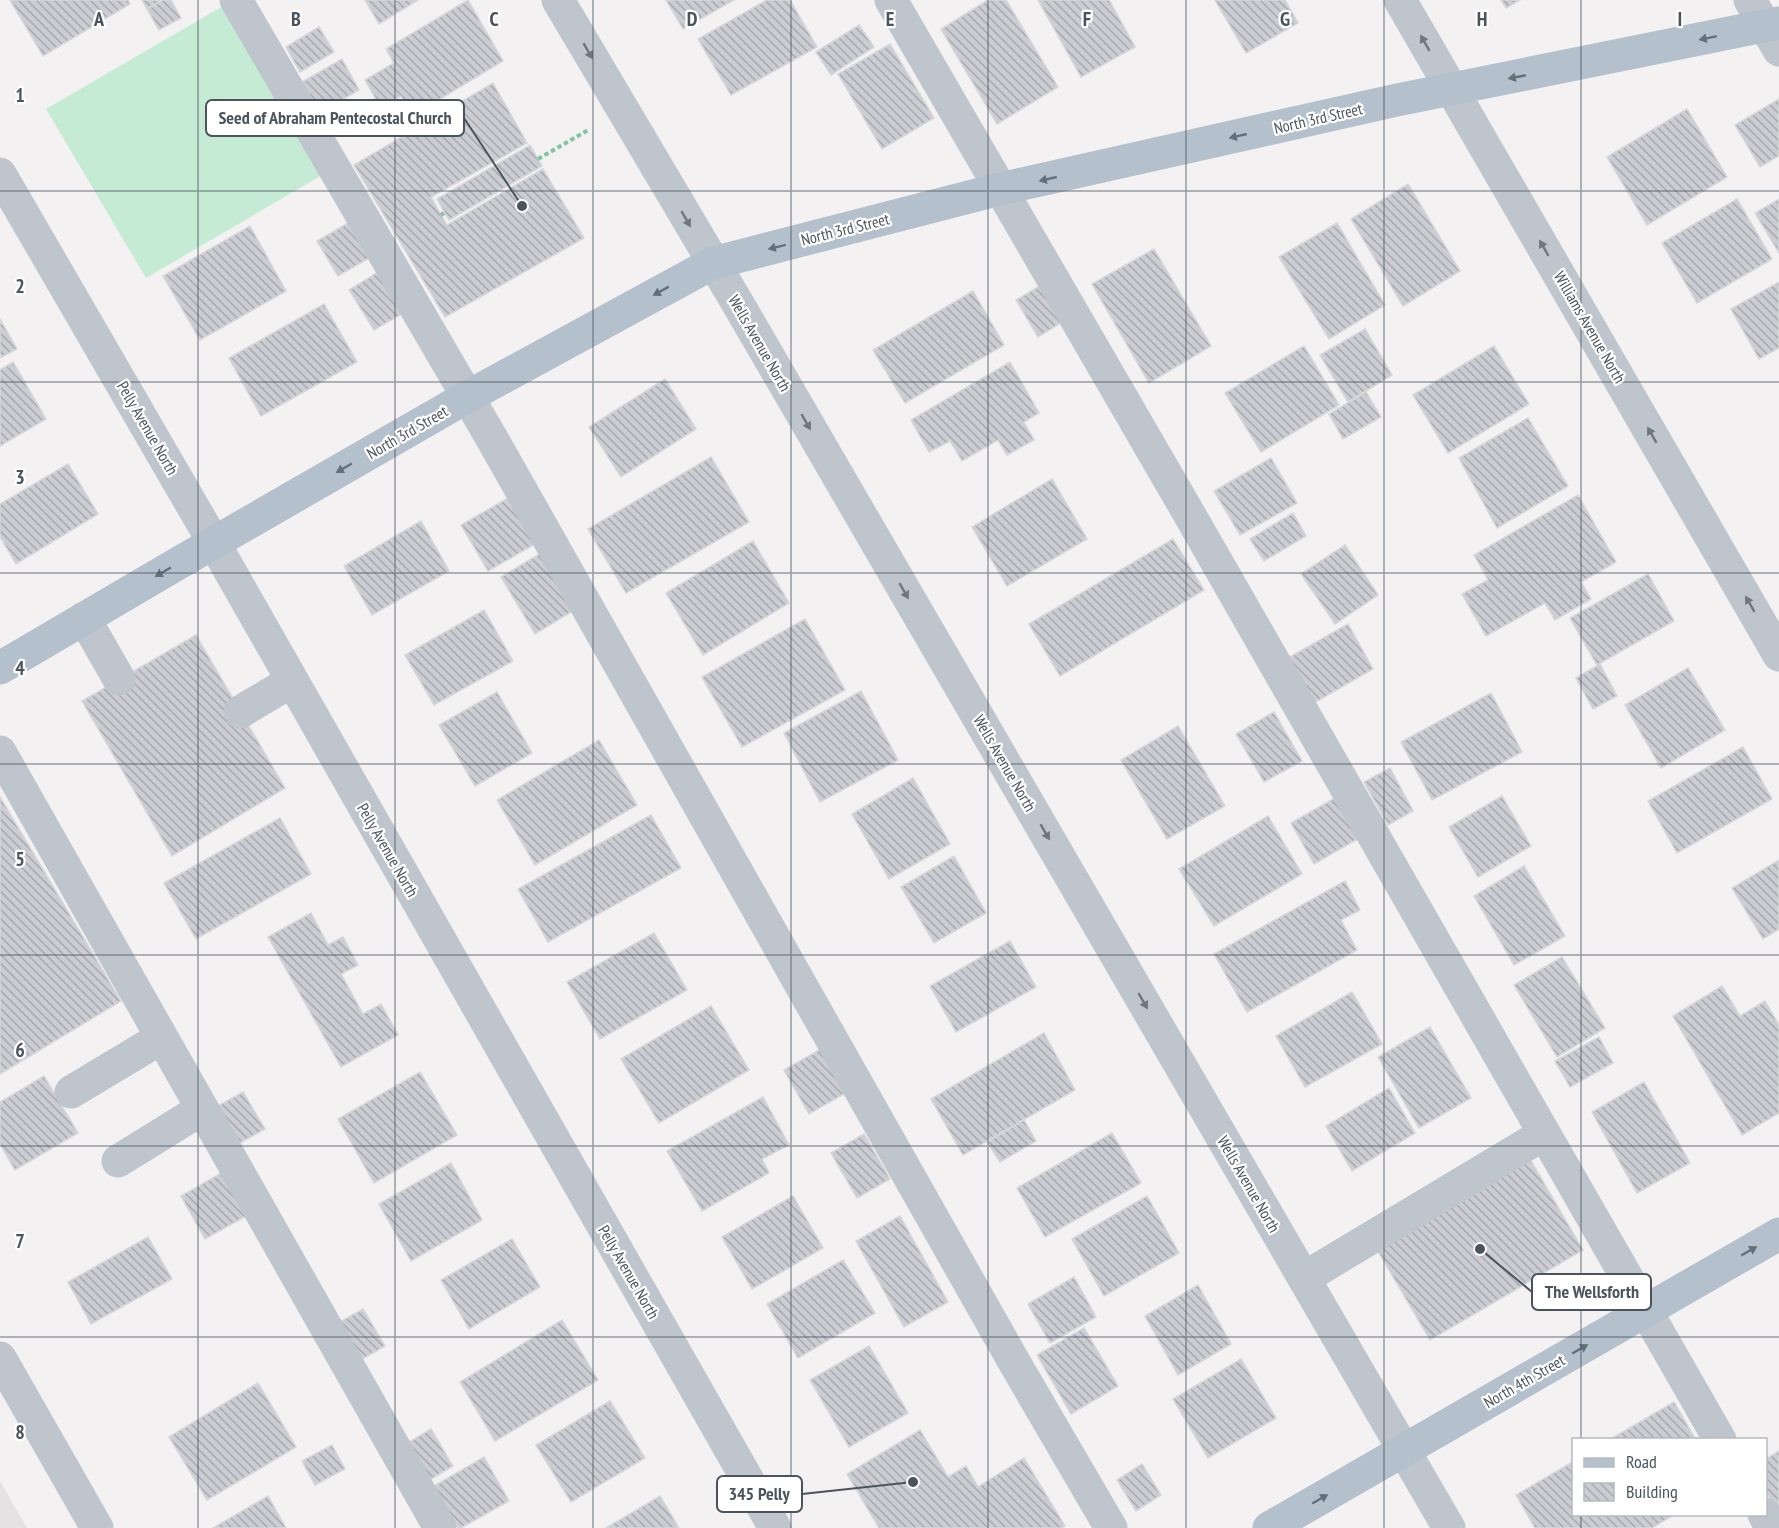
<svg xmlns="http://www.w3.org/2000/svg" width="1779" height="1528" viewBox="0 0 1779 1528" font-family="'PT Sans Narrow',sans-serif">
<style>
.education{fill:#e4e2e2}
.garden{fill:#c6ebd5}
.building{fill:url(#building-back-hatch);stroke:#d6d7db;stroke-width:1.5}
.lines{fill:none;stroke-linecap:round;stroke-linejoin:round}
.path{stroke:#81c5a5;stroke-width:4;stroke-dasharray:4.5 3;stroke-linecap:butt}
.minor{stroke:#bec5cc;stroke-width:33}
.major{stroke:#b4c0cc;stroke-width:33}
.oneway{fill:#656f78}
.oneway2{fill:#6e767e}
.grid{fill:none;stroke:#4b545c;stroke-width:1.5;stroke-opacity:0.55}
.labels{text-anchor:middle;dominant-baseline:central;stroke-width:4.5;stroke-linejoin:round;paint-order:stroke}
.street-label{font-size:16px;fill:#4b545c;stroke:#fff}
.grid-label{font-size:20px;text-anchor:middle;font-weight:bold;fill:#4b545c;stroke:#fff;stroke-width:4.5;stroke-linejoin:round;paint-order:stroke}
.leader{fill:none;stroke:#4b545c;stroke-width:2}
.callout-dot{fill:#4b545c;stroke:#fff;stroke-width:2}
.callout{fill:#fff;stroke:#4b545c;stroke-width:2}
.callout-label{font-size:18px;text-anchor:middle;font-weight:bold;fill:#4b545c}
</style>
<defs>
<pattern id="building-back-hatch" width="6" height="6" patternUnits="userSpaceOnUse" patternTransform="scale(1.5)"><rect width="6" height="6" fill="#cbcdd3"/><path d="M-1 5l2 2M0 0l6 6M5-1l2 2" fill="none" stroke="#a7a9ae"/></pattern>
</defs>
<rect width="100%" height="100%" fill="#f3f1f1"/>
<polygon class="education" points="0,1481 27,1528 0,1528"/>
<polygon class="garden" points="223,6 322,175 146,278 46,109"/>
<g class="building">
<polygon points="10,0 128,0 130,4 43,56"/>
<polygon points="142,0 163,0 147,9"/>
<polygon points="163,0 171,0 181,18 159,30 147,9"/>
<polygon points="365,0 418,0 379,24"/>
<polygon points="468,0 503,61 412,116 401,96 381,108 365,80 394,63 386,49"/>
<polygon points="666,0 734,0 683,29"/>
<polygon points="767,0 790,0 817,47 731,95 698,39"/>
<polygon points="988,0 1006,0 1058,87 997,124 941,29"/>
<polygon points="1038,0 1109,0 1135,47 1081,77"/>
<polygon points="1215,0 1285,0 1298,23 1246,53"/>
<polygon points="1501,0 1520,0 1506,8"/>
<polygon points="859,25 874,47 831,75 816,52"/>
<polygon points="319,27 334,52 300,72 286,47"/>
<polygon points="890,44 934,118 882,149 838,74"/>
<polygon points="342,59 359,90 320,113 302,82"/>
<polygon points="493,83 527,143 431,197 447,225 543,169 584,238 445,317 354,165"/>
<polygon points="1779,99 1779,156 1760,167 1735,125"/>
<polygon points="1687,109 1727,177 1647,225 1607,157"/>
<polygon points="530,145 542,166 449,220 437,199"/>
<polygon points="1408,184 1460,271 1403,306 1351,219"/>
<polygon points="1737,199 1772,259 1697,303 1662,243"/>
<polygon points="1779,199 1779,253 1755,213"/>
<polygon points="348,223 369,258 338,276 317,241"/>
<polygon points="1337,223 1385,305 1329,339 1279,257"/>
<polygon points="250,226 286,291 200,340 163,276"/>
<polygon points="1154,249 1211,346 1149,383 1092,284"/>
<polygon points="380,271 405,312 374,330 349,290"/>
<polygon points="1779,282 1779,348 1759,359 1731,309"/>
<polygon points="1043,284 1064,321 1038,337 1016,300"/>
<polygon points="973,291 1004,345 905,403 873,350"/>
<polygon points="324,304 357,362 261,416 229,358"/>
<polygon points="0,319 17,349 0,358"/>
<polygon points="1365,329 1392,375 1348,402 1320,355"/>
<polygon points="1304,346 1339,405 1261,452 1225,393"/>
<polygon points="1494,346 1529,404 1448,453 1413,395"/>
<polygon points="13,362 46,419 0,446 0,370"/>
<polygon points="1010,362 1039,413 1024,422 1034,440 1007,455 998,440 962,461 950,441 929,452 911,420"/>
<polygon points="665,379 696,429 621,477 589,427"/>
<polygon points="1366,392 1381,417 1343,439 1329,414"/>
<polygon points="1528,418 1568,486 1497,528 1459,458"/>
<polygon points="711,457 749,522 626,593 588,529"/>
<polygon points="1271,458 1297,503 1240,535 1214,491"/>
<polygon points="68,464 98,514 16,564 0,537 0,504"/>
<polygon points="1052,479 1087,539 1007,586 972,527"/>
<polygon points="1578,495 1616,562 1581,582 1591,599 1555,620 1545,603 1486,636 1462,594 1488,580 1474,555"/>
<polygon points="508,498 535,544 488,571 461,525"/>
<polygon points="1293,513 1306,536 1264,561 1250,539"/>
<polygon points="421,521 449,571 372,615 344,566"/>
<polygon points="1173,539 1204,590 1060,676 1029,624"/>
<polygon points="753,541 789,603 703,655 666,593"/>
<polygon points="1345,545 1378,595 1335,624 1301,574"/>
<polygon points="541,553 576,609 535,634 501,577"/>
<polygon points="1648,574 1674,621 1597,665 1570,618"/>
<polygon points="484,610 513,661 434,705 405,655"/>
<polygon points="805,619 845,690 742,747 702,677"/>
<polygon points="1348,624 1373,669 1314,703 1288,658"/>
<polygon points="196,635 285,788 172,856 82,701"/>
<polygon points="1600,664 1617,696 1593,709 1576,678"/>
<polygon points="1688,668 1725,730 1661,768 1625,705"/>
<polygon points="861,691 898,760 820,802 784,733"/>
<polygon points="497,692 532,753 475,786 439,725"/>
<polygon points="1491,693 1522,752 1432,800 1401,742"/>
<polygon points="1274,712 1302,761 1264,782 1236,734"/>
<polygon points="1178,726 1225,806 1167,839 1121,760"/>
<polygon points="599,740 637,805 535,865 497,800"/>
<polygon points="1743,747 1772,799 1677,853 1648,801"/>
<polygon points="1390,768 1413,811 1388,825 1364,782"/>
<polygon points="913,778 950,844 889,879 852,814"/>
<polygon points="1340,795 1363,836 1314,864 1291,823"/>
<polygon points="1502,796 1531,846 1478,877 1449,827"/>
<polygon points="0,797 121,1001 0,1074"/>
<polygon points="651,815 681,868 548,942 518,889"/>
<polygon points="1268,816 1302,874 1214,926 1179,869"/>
<polygon points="280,818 311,874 196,939 164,883"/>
<polygon points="954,856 986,913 934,943 901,887"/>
<polygon points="1779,860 1779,929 1763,939 1732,888"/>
<polygon points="1524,866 1565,936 1514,965 1474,896"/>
<polygon points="1345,881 1360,910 1341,920 1357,950 1247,1012 1214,954"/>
<polygon points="311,913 328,945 343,937 358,965 341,974 363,1014 381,1004 398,1035 341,1067 268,937"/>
<polygon points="654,933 687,990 600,1039 567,982"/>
<polygon points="1010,941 1036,987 956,1032 930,986"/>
<polygon points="1562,957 1605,1028 1557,1057 1514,985"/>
<polygon points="1722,986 1740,1016 1765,1001 1779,1025 1779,1113 1742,1135 1673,1016"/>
<polygon points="1352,992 1382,1044 1305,1087 1276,1036"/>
<polygon points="711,1006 749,1070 659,1123 621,1059"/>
<polygon points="1430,1027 1471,1098 1419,1128 1378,1057"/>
<polygon points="1044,1033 1075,1090 963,1155 931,1099"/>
<polygon points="1599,1037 1613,1063 1570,1087 1555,1061"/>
<polygon points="826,1046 851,1090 809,1114 784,1070"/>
<polygon points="420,1072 457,1135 374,1183 338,1119"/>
<polygon points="44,1076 78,1133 15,1170 0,1144 0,1102"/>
<polygon points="1644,1082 1690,1163 1637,1193 1592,1112"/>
<polygon points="1389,1088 1415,1133 1352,1171 1326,1126"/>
<polygon points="243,1092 265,1129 240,1143 218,1106"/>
<polygon points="763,1097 789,1145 762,1159 769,1173 702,1211 667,1151"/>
<polygon points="1024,1120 1036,1141 1000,1162 987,1142"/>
<polygon points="1112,1133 1141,1183 1045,1237 1017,1188"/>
<polygon points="864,1134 890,1179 857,1198 831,1153"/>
<polygon points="1530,1159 1583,1250 1430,1340 1376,1248"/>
<polygon points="451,1163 482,1220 411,1261 379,1204"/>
<polygon points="223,1172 248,1215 205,1239 181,1196"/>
<polygon points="793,1196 823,1248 752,1289 722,1237"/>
<polygon points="1147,1196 1179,1253 1104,1296 1072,1239"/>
<polygon points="900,1216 948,1302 904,1327 856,1241"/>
<polygon points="148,1237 172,1279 91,1324 68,1282"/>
<polygon points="512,1239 540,1287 469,1329 441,1280"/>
<polygon points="843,1260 875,1313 798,1358 767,1304"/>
<polygon points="1074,1277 1096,1317 1050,1343 1028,1304"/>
<polygon points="1198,1285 1231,1344 1178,1375 1145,1316"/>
<polygon points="363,1309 385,1346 359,1361 338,1323"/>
<polygon points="562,1320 598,1380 495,1441 460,1382"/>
<polygon points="1084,1328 1118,1386 1071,1414 1037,1355"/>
<polygon points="869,1346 908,1413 849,1447 810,1380"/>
<polygon points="1241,1359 1276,1418 1208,1458 1173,1399"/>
<polygon points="258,1383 296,1447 207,1500 169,1437"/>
<polygon points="610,1401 645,1458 571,1502 536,1445"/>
<polygon points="1674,1402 1696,1440 1609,1440"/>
<polygon points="431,1429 453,1466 428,1481 406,1444"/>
<polygon points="920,1430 948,1477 966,1466 978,1487 1024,1458 1065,1526 1062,1528 879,1528 847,1474"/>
<polygon points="332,1445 345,1469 315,1485 302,1461"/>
<polygon points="1779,1451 1779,1513 1766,1492 1766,1459"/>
<polygon points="484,1457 509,1501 461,1528 458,1528 434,1486"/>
<polygon points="1574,1461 1574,1514 1675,1514 1652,1528 1535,1528 1516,1495"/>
<polygon points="1142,1464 1161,1495 1136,1511 1117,1480"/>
<polygon points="268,1496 286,1528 213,1528"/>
<polygon points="660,1496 679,1528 606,1528"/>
</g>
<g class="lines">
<g class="path">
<polyline points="538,159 588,130"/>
<polyline points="441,215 444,213"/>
</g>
<g class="minor">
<polyline points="236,0 491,437 1013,1360 1111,1528"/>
<polyline points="558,0 741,309 1449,1528"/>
<polyline points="891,0 1184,505 1720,1440"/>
<polyline points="1400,0 1779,655"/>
<polyline points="1750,0 1779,50"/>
<polyline points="0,174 214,543 775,1528"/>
<polyline points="84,618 119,679"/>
<polyline points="240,712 292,681"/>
<polyline points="0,752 440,1528"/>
<polyline points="71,1092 161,1038"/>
<polyline points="118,1161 202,1109"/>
<polyline points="1304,1278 1544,1134"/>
<polyline points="0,1358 97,1528"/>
<polyline points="1764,1514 1771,1528"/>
</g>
<g class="major">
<polyline points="0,668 177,564 467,397 713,263 1000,189 1397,100 1779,23"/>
<polyline points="1269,1528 1779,1234"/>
</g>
</g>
<defs><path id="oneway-solid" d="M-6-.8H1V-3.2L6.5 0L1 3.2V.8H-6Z" transform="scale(1.5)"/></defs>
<g class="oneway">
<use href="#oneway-solid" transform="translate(1708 38) rotate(168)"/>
<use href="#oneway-solid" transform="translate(1517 77) rotate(169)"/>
<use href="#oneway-solid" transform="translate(1238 136) rotate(167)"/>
<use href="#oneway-solid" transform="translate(1048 179) rotate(167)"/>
<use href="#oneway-solid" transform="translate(777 247) rotate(166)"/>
<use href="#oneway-solid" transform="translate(661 291) rotate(151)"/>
<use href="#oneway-solid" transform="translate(344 468) rotate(150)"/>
<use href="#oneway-solid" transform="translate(163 572) rotate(150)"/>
<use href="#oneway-solid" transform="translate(1749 1251) rotate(-30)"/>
<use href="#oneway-solid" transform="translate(1580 1349) rotate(-30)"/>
<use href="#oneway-solid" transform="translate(1320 1499) rotate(-30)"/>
</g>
<g class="oneway2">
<use href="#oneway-solid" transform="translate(1425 43) rotate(-120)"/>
<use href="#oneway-solid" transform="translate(588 51) rotate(60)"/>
<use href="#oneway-solid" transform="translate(686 219) rotate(60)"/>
<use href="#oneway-solid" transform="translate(1544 248) rotate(-120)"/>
<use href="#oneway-solid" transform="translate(806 422) rotate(60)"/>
<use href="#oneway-solid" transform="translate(1652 435) rotate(-120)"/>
<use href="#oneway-solid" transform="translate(904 591) rotate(60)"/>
<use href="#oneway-solid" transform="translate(1750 604) rotate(-120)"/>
<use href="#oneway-solid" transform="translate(1045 832) rotate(60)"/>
<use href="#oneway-solid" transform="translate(1143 1001) rotate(60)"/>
</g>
<path class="grid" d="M198 0V1528M395 0V1528M593 0V1528M791 0V1528M988 0V1528M1186 0V1528M1384 0V1528M1581 0V1440M0 191H1779M0 382H1779M0 573H1779M0 764H1779M0 955H1779M0 1146H1779M0 1337H1779M1581 1514V1528"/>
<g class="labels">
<g class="street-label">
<text transform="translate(1318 118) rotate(-13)">North 3rd Street</text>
<text transform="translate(845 229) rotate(-14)">North 3rd Street</text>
<text transform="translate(1590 327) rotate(60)">Williams Avenue North</text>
<text transform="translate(760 343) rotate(60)">Wells Avenue North</text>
<text transform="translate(148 428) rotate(60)">Pelly Avenue North</text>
<text transform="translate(407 432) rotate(-30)">North 3rd Street</text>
<text transform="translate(1005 763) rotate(60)">Wells Avenue North</text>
<text transform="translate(388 850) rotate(60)">Pelly Avenue North</text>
<text transform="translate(1249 1184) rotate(60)">Wells Avenue North</text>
<text transform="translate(629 1272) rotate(60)">Pelly Avenue North</text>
<text transform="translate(1524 1381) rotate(-30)">North 4th Street</text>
</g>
</g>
<g class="grid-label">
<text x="99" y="26">A</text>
<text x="296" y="26">B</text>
<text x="494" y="26">C</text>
<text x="692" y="26">D</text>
<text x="890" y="26">E</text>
<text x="1087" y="26">F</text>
<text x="1285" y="26">G</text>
<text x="1482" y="26">H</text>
<text x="1680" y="26">I</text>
<text x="20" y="102">1</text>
<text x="20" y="293">2</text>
<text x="20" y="484">3</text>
<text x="20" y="675">4</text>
<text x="20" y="866">5</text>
<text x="20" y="1057">6</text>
<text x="20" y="1248">7</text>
<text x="20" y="1439">8</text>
</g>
<path class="leader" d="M522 206L464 118M1480 1249L1532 1292M913 1482L802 1494"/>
<g class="callout-dot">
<circle cx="522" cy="206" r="6"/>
<circle cx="1480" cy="1249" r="6"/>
<circle cx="913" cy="1482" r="6"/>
</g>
<g class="callout">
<rect x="206" y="100" width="258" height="36" rx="6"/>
<rect x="1532" y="1274" width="119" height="36" rx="6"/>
<rect x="717" y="1476" width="85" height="36" rx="6"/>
</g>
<g class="callout-label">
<text x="335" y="124">Seed of Abraham Pentecostal Church</text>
<text x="1592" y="1298">The Wellsforth</text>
<text x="759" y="1500">345 Pelly</text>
</g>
<rect x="1572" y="1438" width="195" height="78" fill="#ffffff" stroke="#b7bbbe" stroke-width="1.5"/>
<rect x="1584" y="1458" width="30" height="9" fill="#b4c0cc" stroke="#b7bbbe" stroke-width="1.5"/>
<text x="1626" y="1468" font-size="18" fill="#4b545c">Road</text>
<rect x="1584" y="1483" width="30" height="18" fill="url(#building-back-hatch)" stroke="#b7bbbe" stroke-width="1.5"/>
<text x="1626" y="1498" font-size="18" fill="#4b545c">Building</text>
</svg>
